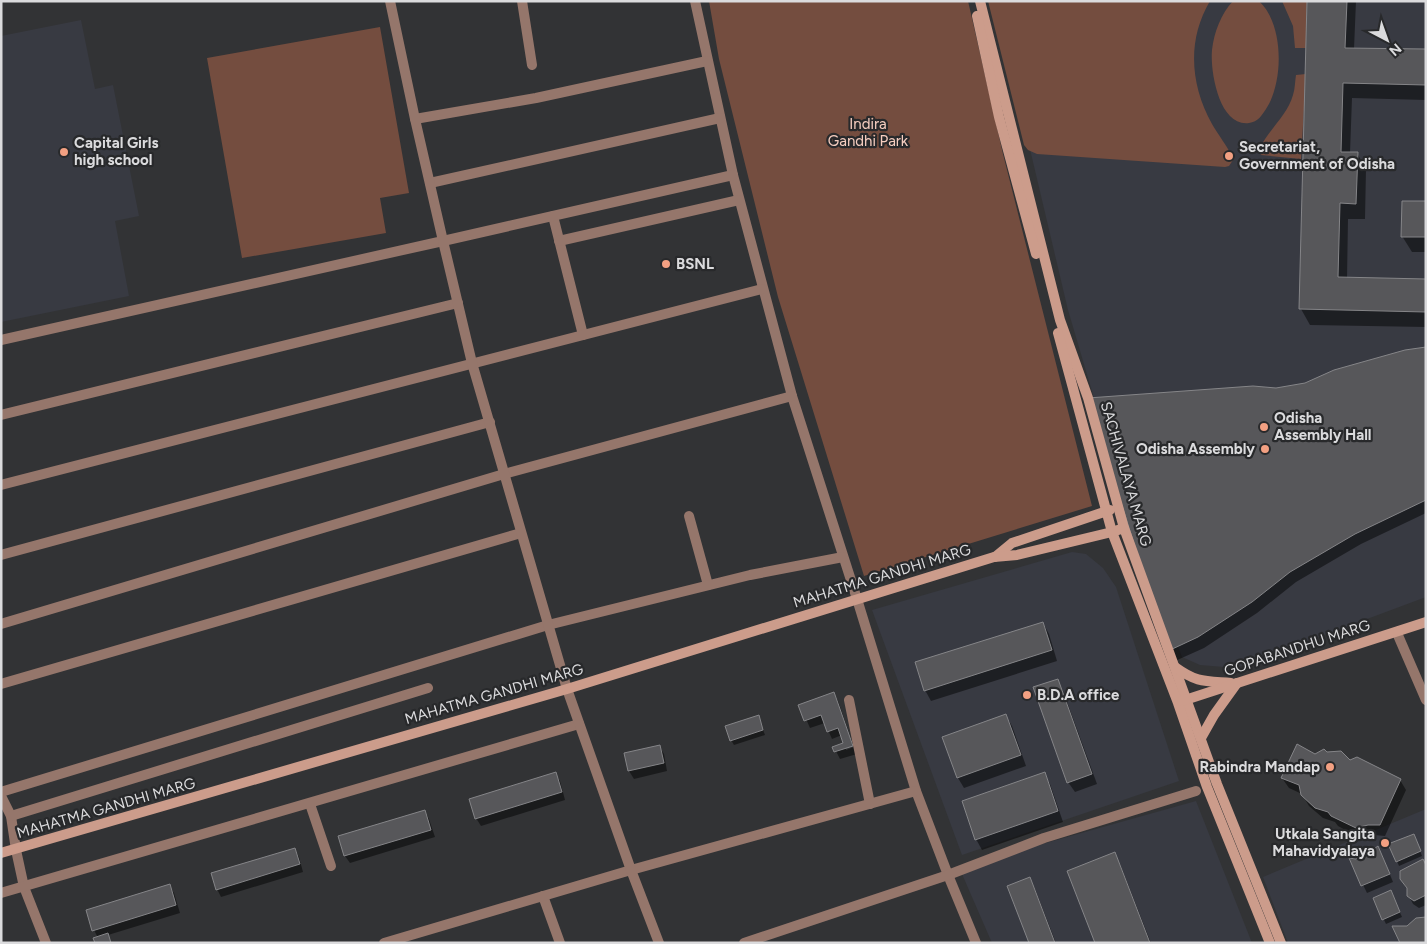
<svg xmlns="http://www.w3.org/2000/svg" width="1427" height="944" viewBox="0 0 1427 944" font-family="Figtree,sans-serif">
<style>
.built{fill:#383a42}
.green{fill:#744d3f}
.shadow{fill:#0007}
.building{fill:#57575a;stroke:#858588}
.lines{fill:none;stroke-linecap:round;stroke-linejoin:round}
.street{stroke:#95766b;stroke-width:10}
.secondary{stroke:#cc9c8b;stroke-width:10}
.poi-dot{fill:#f3a082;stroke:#28292b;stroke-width:2}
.labels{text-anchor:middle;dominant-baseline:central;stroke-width:4.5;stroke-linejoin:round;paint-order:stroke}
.park-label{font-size:15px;fill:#f6cec0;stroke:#28292b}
.poi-label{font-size:15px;font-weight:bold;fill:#dbdbdd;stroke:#28292b;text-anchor:start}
.street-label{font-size:15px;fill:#dbdbdd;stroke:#28292b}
</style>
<rect width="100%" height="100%" fill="#323335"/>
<g class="built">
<polygon points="995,1 1426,1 1426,597 1236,668 1200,665 1182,657 1133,530 1068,310"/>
<polygon points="81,20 95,89 113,85 139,216 115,221 129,296 1,322 1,36"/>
<polygon points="1072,552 1086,554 1103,568 1116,587 1179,781 962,855 872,610"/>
<polygon points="1196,801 1252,943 992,943 962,874 1035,846"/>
<polygon points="1426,809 1426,943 1288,943 1263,877"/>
</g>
<g class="green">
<polygon points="709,1 968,1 1003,154 1092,506 864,576 778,297 719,59"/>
<path d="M988 1H1210C1187 40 1190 84 1212 124 1218 135 1227 145 1232 157L1233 160 1229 166 1225 167 1037 154 1028 150 1024 145Z"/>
<path d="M1233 1H1259C1284 24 1284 82 1266 109 1262 115 1258 122 1249 123 1219 127 1210 71 1212 50 1214 32 1221 14 1233 1Z"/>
<polygon points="1282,1 1307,1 1306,48 1295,48 1293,26"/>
<polygon points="380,27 409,193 380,198 386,233 242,258 207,58"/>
<path d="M1306 74 1301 159 1261 155 1259 150C1268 130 1287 116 1293 95 1295 89 1295 81 1296 75Z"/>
</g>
<g class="shadow">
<polygon points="1309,1 1356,1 1354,49 1426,50 1426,100 1352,98 1350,153 1357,153 1366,169 1365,219 1348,219 1347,279 1426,280 1426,327 1310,325 1301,309"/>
<polygon points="1426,203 1426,252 1412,252 1402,236"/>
<polygon points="1426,348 1426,513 1361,544 1296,582 1257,613 1204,648 1175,661 1169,651 1276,389 1305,384"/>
<polygon points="1043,623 1049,634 1057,661 931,701 925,690"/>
<polygon points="1057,680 1063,691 1097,784 1075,792 1068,782"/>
<polygon points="834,693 838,701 853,744 846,747 846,750 854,747 857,754 840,759 834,747 845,743 842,735 832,739 825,723 810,728 800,705"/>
<polygon points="1006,716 1012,726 1026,766 964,788 958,778 944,738"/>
<polygon points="758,717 765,735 734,745 731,740"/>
<polygon points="659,746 664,754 667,771 634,779 629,771 626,754"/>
<polygon points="1315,755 1350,762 1400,780 1406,790 1385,836 1374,835 1362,839 1338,826 1335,822 1323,818 1309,806 1302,794 1289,788 1282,778"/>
<polygon points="555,774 560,781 565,800 481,826 476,818"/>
<polygon points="1044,774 1050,784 1063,822 982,850 976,839"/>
<polygon points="425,811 429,819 435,837 350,863 345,856 340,837"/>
<polygon points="1416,840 1422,856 1399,866 1397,861"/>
<polygon points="295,849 299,857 303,872 221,897 217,889"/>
<polygon points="1114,854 1120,864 1151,943 1096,943"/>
<polygon points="1382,855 1393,882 1367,893 1351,860"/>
<polygon points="1426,866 1426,905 1419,908 1413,904 1409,896 1408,890 1401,879"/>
<polygon points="1029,878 1035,889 1056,943 1030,943"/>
<polygon points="169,885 174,893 180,913 108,935 111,943 96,943 98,938 94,930"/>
<polygon points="1393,897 1402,917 1386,924 1374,899"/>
</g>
<g class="building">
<polygon points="1307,1 1347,1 1345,48 1426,49 1426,85 1343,83 1341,152 1358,152 1356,204 1340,203 1338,277 1426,279 1426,312 1299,309"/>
<polygon points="1402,201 1426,201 1426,237 1401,237"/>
<polygon points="1426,347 1426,500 1355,534 1290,572 1252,602 1198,637 1168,651 1088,398 1253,386 1276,388 1305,383 1334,370 1405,350"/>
<polygon points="1043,622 1052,650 924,691 915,662"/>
<polygon points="1058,679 1092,774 1067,783 1033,687"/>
<polygon points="834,692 853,746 834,752 832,747 843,743 838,728 827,732 821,715 804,721 798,705"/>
<polygon points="1006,714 1021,755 957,778 942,737"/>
<polygon points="759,715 763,730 730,741 725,726"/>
<polygon points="1297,744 1315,754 1324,749 1327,752 1341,751 1350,760 1357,757 1401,779 1380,825 1368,825 1356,828 1331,816 1328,812 1315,808 1301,795 1299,785 1281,778"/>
<polygon points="660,745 664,763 628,771 624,753"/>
<polygon points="556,772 562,792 475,819 469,799"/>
<polygon points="1045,772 1058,811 975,840 962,801"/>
<polygon points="425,810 431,830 344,856 338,836"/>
<polygon points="1414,834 1421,851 1396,862 1388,844"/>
<polygon points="1378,846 1390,874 1361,886 1349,858 1356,859 1361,852 1371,851"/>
<polygon points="295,848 300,864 216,890 211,873"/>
<polygon points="1115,852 1150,943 1095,943 1067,871"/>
<polygon points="1423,859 1426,865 1426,895 1414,901 1407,896 1407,888 1400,879 1400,871"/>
<polygon points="1030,877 1055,943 1029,943 1007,886"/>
<polygon points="170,884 176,905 92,931 86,910"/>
<polygon points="1391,890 1400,912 1382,920 1373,898"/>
<polygon points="1416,918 1426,917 1426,943 1400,943 1392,926 1407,926"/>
<polygon points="108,933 111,943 95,943 93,938"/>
</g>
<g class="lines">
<g class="street">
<polyline points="522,1 532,65"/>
<polyline points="695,1 733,175 792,396 857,599 916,791 948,875 976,943"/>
<polyline points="415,119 536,98 707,61"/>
<polyline points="430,183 720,118"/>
<polyline points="553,216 583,335"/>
<polyline points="559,241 739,200"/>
<polyline points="1,340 443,241 415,119 390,1"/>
<polyline points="1,415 458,303"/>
<polyline points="1,485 762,289"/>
<polyline points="689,516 708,585"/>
<polyline points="1,555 490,422"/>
<polyline points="1,624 504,474 792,396"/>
<polyline points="1397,633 1426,700"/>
<polyline points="1,684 521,533"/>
<polyline points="849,700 870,804"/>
<polyline points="1,792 548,625 750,575 843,557"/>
<polyline points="1,796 11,816 16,850 24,887 46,943"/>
<polyline points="310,804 331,866"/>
<polyline points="11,816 428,688"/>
<polyline points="1,893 579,724"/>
<polyline points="543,896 560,943"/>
<polyline points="384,943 631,870 916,791"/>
<polyline points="659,943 631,870 567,689 472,363 443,241 733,175"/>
<polyline points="744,943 948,875 1044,838 1196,791"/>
</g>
<g class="secondary">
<polyline points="980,1 1060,320 1088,398 1124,528 1217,784 1281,943"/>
<polyline points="977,16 999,117 1036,254"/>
<polyline points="1058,333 1112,532 1178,703 1207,787 1270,943"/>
<polyline points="995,557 1012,543 1110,510"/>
<path d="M1175 667C1197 683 1205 681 1231 683"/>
<polyline points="1182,701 1426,622"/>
<polyline points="1201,738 1214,715 1237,683"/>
<polyline points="1,853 567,689 994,557 1017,555 1112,532 1124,528"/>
</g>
</g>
<g class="poi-dot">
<circle cx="64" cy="152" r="5"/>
<circle cx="1229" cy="156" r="5"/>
<circle cx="666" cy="264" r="5"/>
<circle cx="1264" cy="427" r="5"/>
<circle cx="1265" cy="449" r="5"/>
<circle cx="1027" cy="695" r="5"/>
<circle cx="1330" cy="767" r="5"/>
<circle cx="1385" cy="843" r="5"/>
</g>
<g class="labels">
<g class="park-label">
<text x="868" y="124">Indira<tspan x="868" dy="17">Gandhi Park</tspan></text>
</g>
<g class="poi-label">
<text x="74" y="143">Capital Girls<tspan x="74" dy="17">high school</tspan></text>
<text x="1239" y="147">Secretariat,<tspan x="1239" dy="17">Government of Odisha</tspan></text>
<text x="676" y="264">BSNL</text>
<text x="1274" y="418">Odisha<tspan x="1274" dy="17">Assembly Hall</tspan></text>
<text x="1255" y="449" text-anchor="end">Odisha Assembly</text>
<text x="1037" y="695">B.D.A office</text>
<text x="1320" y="767" text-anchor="end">Rabindra Mandap</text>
<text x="1375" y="834" text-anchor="end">Utkala Sangita<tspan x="1375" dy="17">Mahavidyalaya</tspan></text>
</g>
<g class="street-label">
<text transform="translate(1126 474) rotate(74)">SACHIVALAYA MARG</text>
<text transform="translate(882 576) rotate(-17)">MAHATMA GANDHI MARG</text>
<text transform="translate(1297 648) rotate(-18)">GOPABANDHU MARG</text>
<text transform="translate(494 694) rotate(-16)">MAHATMA GANDHI MARG</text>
<text transform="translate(106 808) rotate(-16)">MAHATMA GANDHI MARG</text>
</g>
</g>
<rect width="1427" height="944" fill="none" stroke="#dbdbdd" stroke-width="5"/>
<g transform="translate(1387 40) rotate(139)" stroke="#28292b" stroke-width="4" paint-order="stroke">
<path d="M0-4L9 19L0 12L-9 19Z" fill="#dbdbdd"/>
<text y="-8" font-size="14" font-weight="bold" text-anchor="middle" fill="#dbdbdd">N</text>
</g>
</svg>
